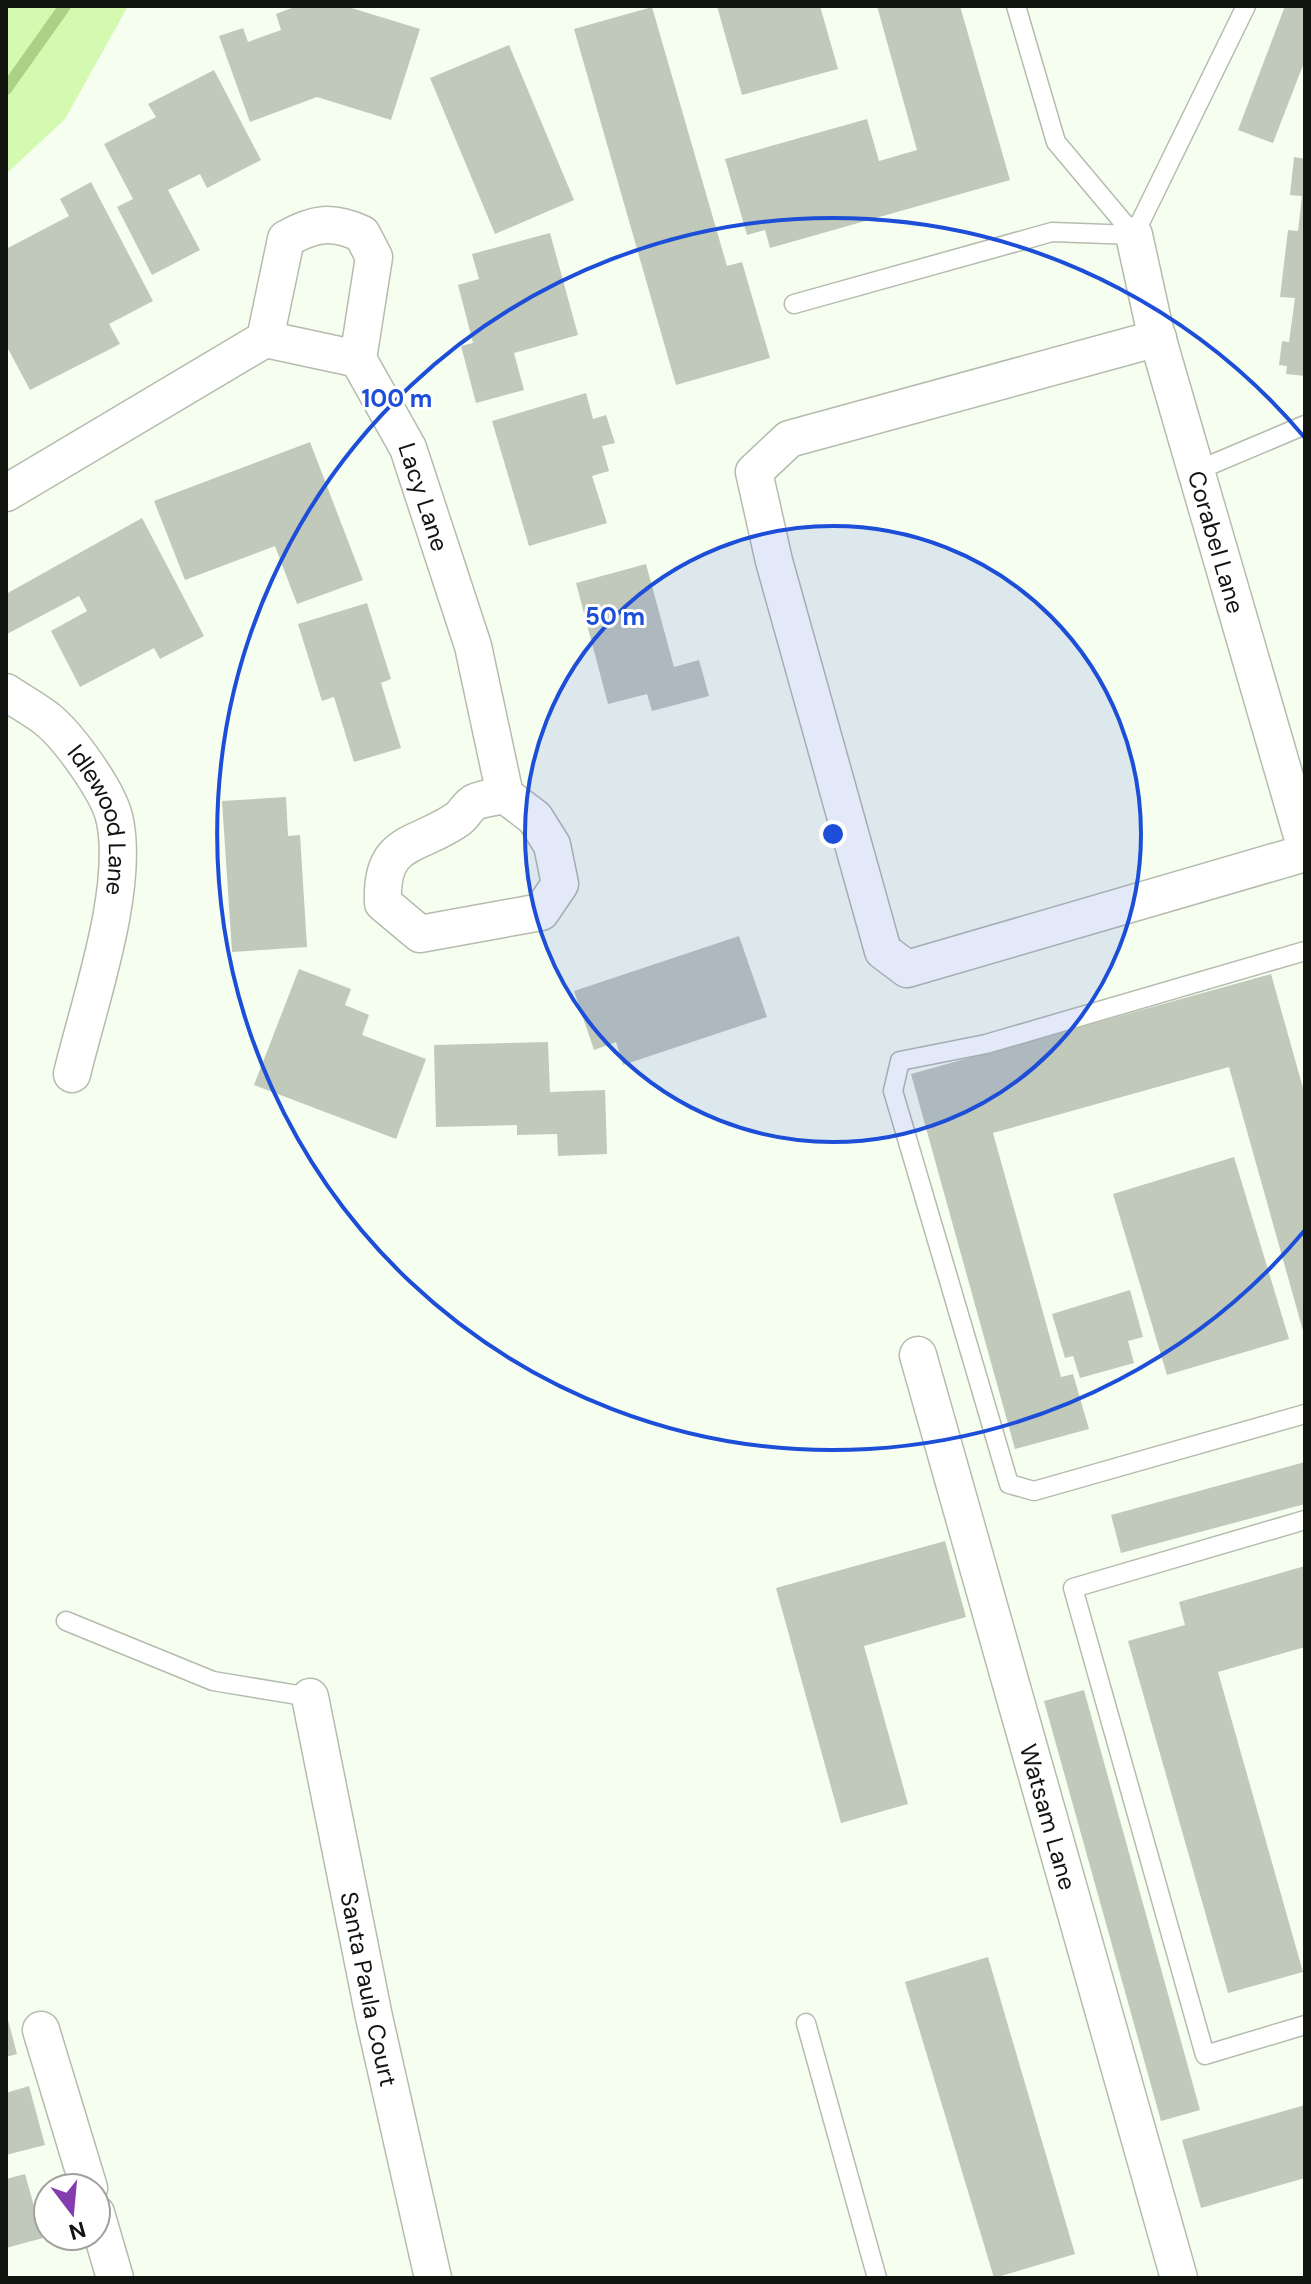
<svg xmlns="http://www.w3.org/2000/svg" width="1311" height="2284" viewBox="0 0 1311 2284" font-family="'DM Sans',sans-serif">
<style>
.green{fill:#d4f9b1}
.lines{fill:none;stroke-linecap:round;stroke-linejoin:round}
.stream{stroke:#abd284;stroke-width:12}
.building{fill:#c1c9bb}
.lane-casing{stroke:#b5bcae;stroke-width:21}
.street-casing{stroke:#b5bcae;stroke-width:39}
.lane{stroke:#fff;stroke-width:18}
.street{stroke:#fff;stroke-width:36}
.ring{fill:none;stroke:#1d4ed8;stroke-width:4}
.labels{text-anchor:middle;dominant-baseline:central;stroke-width:6;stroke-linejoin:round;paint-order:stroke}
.street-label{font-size:24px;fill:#11140f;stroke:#fff}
.centre{fill:#1d4ed8;stroke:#fff;stroke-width:4}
.ring-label{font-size:24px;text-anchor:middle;font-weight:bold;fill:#1d4ed8;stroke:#fff;stroke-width:6;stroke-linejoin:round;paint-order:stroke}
</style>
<rect width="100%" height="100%" fill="#f6feef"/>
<polygon class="green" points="6,6 128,6 65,119 6,174"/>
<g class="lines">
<polyline class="stream" points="6,89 65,6"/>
</g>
<g class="building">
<polygon points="297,6 345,6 420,29 391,120 317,97 250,122 219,36 243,28 248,42 281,30 276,14"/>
<polygon points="717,6 820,6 838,69 742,95"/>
<polygon points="877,6 960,6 1010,180 770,248 765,230 747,235 725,159 867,119 879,161 917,150"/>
<polygon points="1285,6 1305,6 1305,60 1273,143 1238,130"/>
<polygon points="652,7 727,266 742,262 770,358 676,385 574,29"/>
<polygon points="509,45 574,200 495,234 430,78"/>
<polygon points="214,70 261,160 207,188 200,174 168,190 200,250 152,275 117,207 133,199 104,144 156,117 148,104"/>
<polygon points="1294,157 1305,159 1305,376 1286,374 1287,366 1279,365 1282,341 1289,342 1295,298 1280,297 1288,230 1298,231 1302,196 1290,195"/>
<polygon points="91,182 153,301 109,324 120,344 30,390 6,345 6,249 69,216 60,199"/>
<polygon points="550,233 578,335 514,353 524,390 476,403 461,346 473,343 458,285 479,279 472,254"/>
<polygon points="586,393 593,419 606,415 615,443 602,446 609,471 592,476 607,523 529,546 492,421"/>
<polygon points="310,442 363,580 297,604 275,546 185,580 154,501"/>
<polygon points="142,518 204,636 160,659 154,648 80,687 51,631 87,611 79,596 7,634 6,594"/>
<polygon points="646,564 674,667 699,660 709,696 652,711 647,694 608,704 576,583"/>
<polygon points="367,603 391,679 381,683 401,748 354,762 334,697 322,701 298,624"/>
<polygon points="286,797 288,836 300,835 307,947 232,952 222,801"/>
<polygon points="739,936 767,1017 623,1065 616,1042 594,1050 574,991"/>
<polygon points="299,969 351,989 345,1005 369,1015 362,1035 426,1059 396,1139 254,1085"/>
<polygon points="1271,974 1305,1095 1305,1338 1229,1067 993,1133 1061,1377 1073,1374 1089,1429 1015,1449 911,1074"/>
<polygon points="548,1042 550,1092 605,1090 607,1154 558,1156 557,1134 517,1135 517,1125 436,1127 434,1045"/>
<polygon points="1234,1157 1289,1339 1167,1375 1113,1194"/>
<polygon points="1130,1290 1143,1337 1128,1341 1134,1363 1080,1378 1073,1356 1065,1358 1052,1314"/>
<polygon points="1305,1462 1305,1504 1121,1553 1111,1515"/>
<polygon points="945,1541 966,1617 864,1646 908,1804 841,1823 776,1588"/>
<polygon points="1305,1566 1305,1647 1218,1672 1303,1972 1228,1993 1128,1641 1185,1625 1179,1602"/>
<polygon points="1084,1690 1200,2110 1161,2121 1044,1701"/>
<polygon points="988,1957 1075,2254 994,2278 905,1982"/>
<polygon points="7,2016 17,2054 6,2057 6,2017"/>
<polygon points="29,2086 45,2145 6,2155 6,2093"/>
<polygon points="1305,2105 1305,2178 1201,2208 1182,2140"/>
<polygon points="25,2174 43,2238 6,2248 6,2179"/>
</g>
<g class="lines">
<defs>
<g id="lane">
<polyline points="1016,6 1056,142 1134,235"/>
<polyline points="1134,235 1246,6"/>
<polyline points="794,304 1052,232 1134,235"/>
<polyline points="1196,471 1305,425"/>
<polyline points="1305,951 986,1044 900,1061 893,1091 1009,1484 1034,1491 1305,1414"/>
<polyline points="1305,1520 1073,1588 1205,2055 1305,2025"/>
<polyline points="66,1621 213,1681 310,1697"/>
<polyline points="806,2023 877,2278"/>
</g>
<g id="street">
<path id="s1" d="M1134 235 1154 326 1305 846"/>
<polyline points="1158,338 789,439 754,472 774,561 883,951 907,969 1305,853"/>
<path d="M265 339 286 239C314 223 332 220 362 234L374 257 358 359"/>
<path id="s2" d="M6 493 265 339 358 359 408 448 473 646 505 795 535 818 552 845 560 884 541 912 420 934 383 903C380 838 417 848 458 819 464 815 468 805 475 802 483 798 496 797 505 795"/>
<path id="s3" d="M6 692C19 701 34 709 47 719 69 737 110 793 115 821 129 891 89 1003 72 1074"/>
<path id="s4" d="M918 1355 1179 2278"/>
<path id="s5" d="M310 1697 374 2017 433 2278"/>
<polyline points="41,2030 89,2188"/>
<polyline points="96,2213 115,2278"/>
</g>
</defs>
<use href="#lane" class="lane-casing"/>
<use href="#street" class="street-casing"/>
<use href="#lane" class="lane"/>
<use href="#street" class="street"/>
</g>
<circle cx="833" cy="834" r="308" fill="#1d4ed8" fill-opacity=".12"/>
<g class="ring">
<circle cx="833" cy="834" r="308"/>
<path d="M1305 1230A616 616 0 1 1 1305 438"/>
</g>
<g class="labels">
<g class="street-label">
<text stroke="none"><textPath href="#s2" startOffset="550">Lacy Lane</textPath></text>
<text stroke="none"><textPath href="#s1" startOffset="318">Corabel Lane</textPath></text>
<text stroke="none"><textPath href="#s3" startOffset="168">Idlewood Lane</textPath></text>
<text stroke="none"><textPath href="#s4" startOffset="480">Watsam Lane</textPath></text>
<text stroke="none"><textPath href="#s5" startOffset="298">Santa Paula Court</textPath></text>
</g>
</g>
<circle cx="833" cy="834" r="12" class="centre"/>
<g class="ring-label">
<text x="397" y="407">100 m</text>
<text x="615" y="625">50 m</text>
</g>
<rect width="1311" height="2284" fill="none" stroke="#11140f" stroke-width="16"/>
<g transform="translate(72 2212) rotate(164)"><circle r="38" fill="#ffffff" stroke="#a0a19f" stroke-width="2"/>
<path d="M0-6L14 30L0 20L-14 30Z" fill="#843cae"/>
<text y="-12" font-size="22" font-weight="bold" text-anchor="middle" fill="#11140f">N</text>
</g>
</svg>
